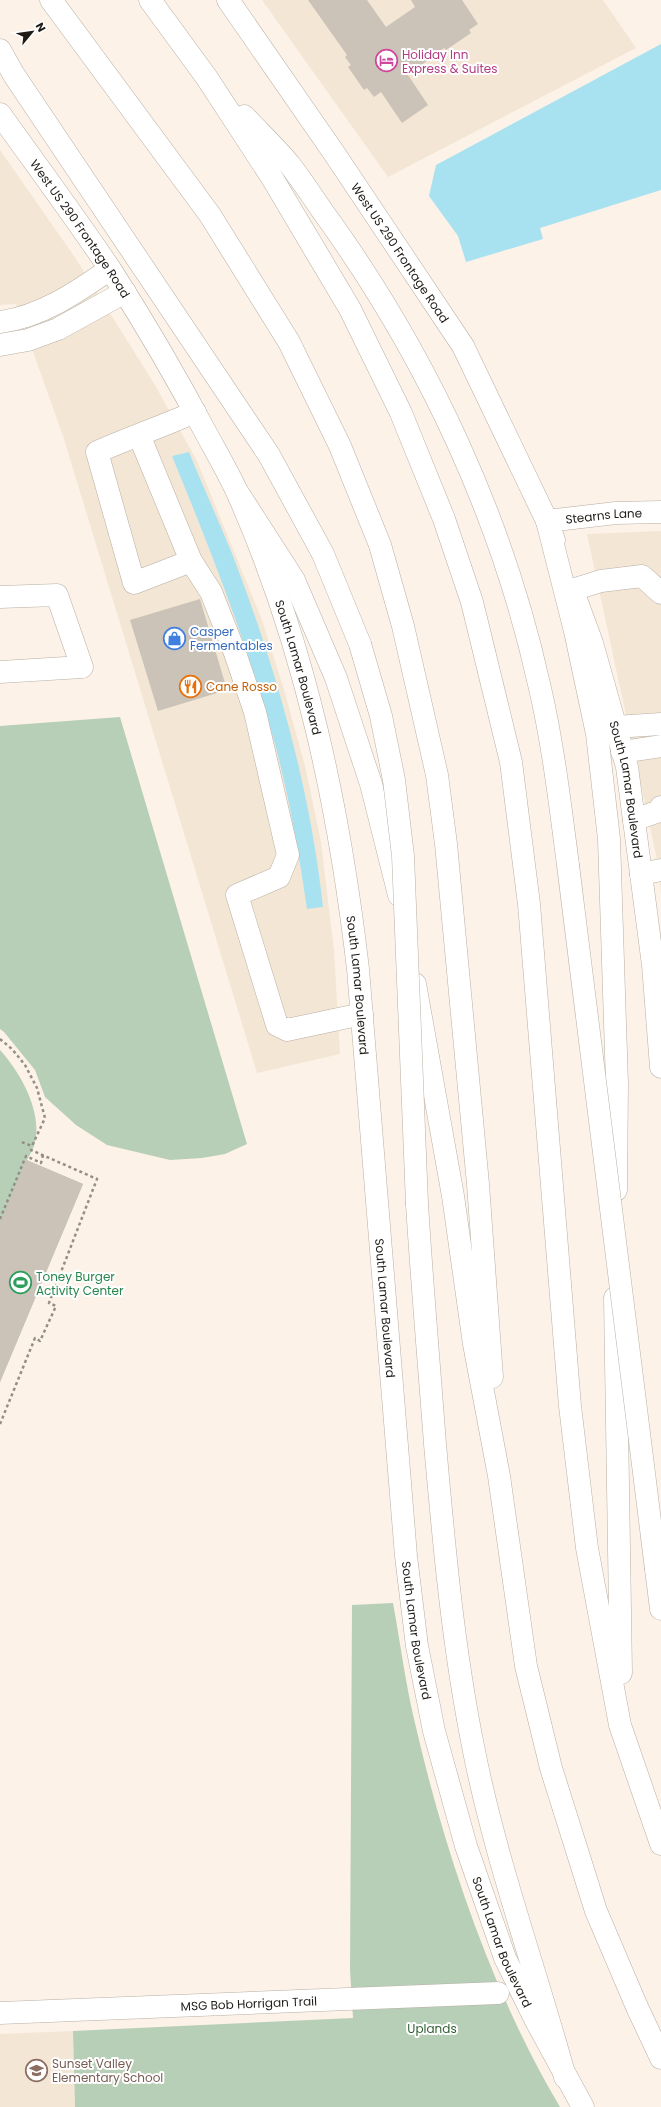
<svg xmlns="http://www.w3.org/2000/svg" width="661" height="2107" viewBox="0 0 661 2107" font-family="Poppins,sans-serif">
<style>
.built{fill:#f4e6d5}
.green{fill:#b8cfb7}
.water{fill:#a8e2f1}
.building{fill:#cbc2b8}
.lines{fill:none;stroke-linecap:round;stroke-linejoin:round}
.minor-casing{stroke:#b8afa4;stroke-width:23}
.major-casing{stroke:#b8afa4;stroke-width:23}
.highway-casing{stroke:#b8afa4;stroke-width:23}
.path{stroke:#958e87;stroke-width:2.5;stroke-dasharray:3 3;stroke-linecap:butt}
.minor{stroke:#fff;stroke-width:22}
.major{stroke:#fff;stroke-width:22}
.highway{stroke:#fff;stroke-width:22}
.highway-bridge-casing{stroke:#b8afa4;stroke-width:23;stroke-linecap:butt}
.highway-bridge{stroke:#fff;stroke-width:22}
.labels{text-anchor:middle;dominant-baseline:central;stroke-width:4;stroke-linejoin:round;paint-order:stroke}
.hotel-label{font-size:12px;fill:#b23c85;stroke:#fff;text-anchor:start}
.street-label{font-size:12px;fill:#1f1b17;stroke:#fff}
.shop-label{font-size:12px;fill:#366cbe;stroke:#fff;text-anchor:start}
.food-label{font-size:12px;fill:#c56008;stroke:#fff;text-anchor:start}
.leisure-label{font-size:12px;fill:#27864d;stroke:#fff;text-anchor:start}
.park-label{font-size:12px;fill:#2e5f2f;stroke:#fff}
.education-label{font-size:12px;fill:#785e54;stroke:#fff;text-anchor:start}
</style>
<rect width="100%" height="100%" fill="#fcf2e8"/>
<g class="built">
<polygon points="262,0 603,0 636,48 388,177"/>
<polygon points="0,150 74,256 155,385 197,461 262,620 285,693 306,770 321,842 334,951 340,1054 257,1073 63,436 16,304 0,305"/>
<polygon points="661,531 661,894 658,864 587,534"/>
<polygon points="73,2031 75,2107 0,2107 0,2034"/>
</g>
<g class="green">
<polygon points="120,717 247,1144 225,1154 202,1158 170,1160 107,1145 76,1125 45,1097 35,1070 4,1032 0,1029 0,726"/>
<path d="M0 1050C21 1073 44 1114 34 1146 32 1151 29 1156 27 1160L83 1184 0 1382Z"/>
<path d="M393 1603C400 1641 405 1680 414 1719 444 1850 491 1991 560 2107H75L73 2031 353 2018 350 1970 352 1605Z"/>
</g>
<g class="water">
<polygon points="661,44 661,190 540,228 543,239 466,262 458,236 429,196 436,165"/>
<path d="M189 452C203 487 219 521 233 556 276 668 310 787 323 907L307 909C298 847 287 783 269 723 243 632 208 544 172 456Z"/>
</g>
<g class="building">
<polygon points="308,0 367,0 386,27 415,7 411,0 462,0 478,24 469,30 471,33 446,50 444,48 408,75 428,105 402,123 381,92 374,97 367,88 364,90 348,67 351,65 345,57 347,55"/>
<polygon points="200,599 227,690 158,711 130,620"/>
<polygon points="26,1160 83,1184 0,1382 0,1223"/>
</g>
<g class="lines">
<defs>
<g id="minor">
<path d="M0 322C41 317 77 292 110 269"/>
<polyline points="0,345 28,340 58,329 125,292"/>
<path d="M139 435 191 561 134 583 97 452C129 438 163 426 195 412"/>
<path id="s1" d="M547 521 616 513 661 512"/>
<polyline points="191,561 211,592 235,653 255,712 288,855 279,877 237,895 277,1025 287,1030 362,1014"/>
<polyline points="572,590 601,581 642,576 661,593"/>
<polyline points="0,597 57,595 82,667 0,672"/>
<polyline points="615,727 661,724"/>
<polyline points="622,752 661,746"/>
<polyline points="634,820 659,811 661,807"/>
<polyline points="641,874 661,870"/>
<path id="s2" d="M0 2013 498 1993"/>
</g>
<g id="major">
<path id="s3" d="M228 0 334 153 463 346 547 521 554 540"/>
<path id="s4" d="M0 114C37 166 76 218 112 272 146 325 178 380 207 435 218 455 229 474 238 494 305 645 339 806 358 969L406 1556 417 1646 434 1731 466 1846 505 1958 535 2019 583 2107"/>
<path id="s5" d="M574 594 592 643 627 767 653 965 661 1067"/>
</g>
<g id="highway">
<polyline points="51,0 210,215 289,342 340,446 380,545 403,626 437,775 446,844 478,1184 492,1377"/>
<polyline points="150,0 207,78 271,176 350,309 401,413 444,519 472,602 511,762 529,904 570,1406 587,1548 620,1725 661,1844"/>
<polyline points="0,50 14,75 269,455 323,554 360,644"/>
<path d="M244 116C259 132 276 148 290 165 304 183 317 204 331 223 429 361 502 518 539 684 553 743 560 804 568 865"/>
<polyline points="238,493 294,580 336,678 371,784 399,895"/>
<polyline points="547,521 575,631 597,734 609,839 617,1084 616,1190"/>
<polyline points="415,984 453,1196 474,1344 499,1476 526,1666 551,1768 596,1911 637,2007 661,2058"/>
<path d="M417 1204C422 1284 429 1364 435 1444 444 1546 453 1646 473 1746 495 1859 535 1967 565 2077"/>
<polyline points="615,1298 621,1673"/>
<polyline points="656,1569 661,1609"/>
</g>
</defs>
<use href="#minor" class="minor-casing"/>
<use href="#major" class="major-casing"/>
<use href="#highway" class="highway-casing"/>
<g class="path">
<polyline points="0,1039 12,1049 25,1065 37,1088 45,1118 32,1146 19,1141"/>
<polyline points="0,1219 26,1156 41,1163 43,1155"/>
<polyline points="0,1424 35,1338 40,1341 56,1306 49,1303 97,1179 31,1150 32,1146"/>
</g>
<use href="#minor" class="minor"/>
<use href="#major" class="major"/>
<use href="#highway" class="highway"/>
<defs>
<g id="highway-bridge">
<polyline points="360,644 381,716 394,780 403,856 417,1204"/>
<polyline points="568,865 656,1569"/>
</g>
</defs>
<use href="#highway-bridge" class="highway-bridge-casing"/>
<use href="#highway-bridge" class="highway-bridge"/>
</g>
<defs>
<symbol id="hotel-ring" viewBox="-11 -11 22 22"><circle r="9.5" fill="#fff" stroke="#d1479c" stroke-width="1.5"/><path d="M-6-4.5h1.5V1H6V5H4.5V3h-9V5H-6ZM-4 0a1.8 1.8 0 1 1 3.6 0ZM.5 0V-2.5h3Q6-2.5 6 0Z" fill="#d1479c"/></symbol>
<symbol id="shop-ring" viewBox="-11 -11 22 22"><circle r="9.5" fill="#fff" stroke="#3f7fe0" stroke-width="1.5"/><path d="M-5-2.5h2.3a2.7 3.5 0 0 1 5.4 0H5L5.5 6h-11ZM-1.5-2.5h3a1.5 2.3 0 0 0-3 0Z" fill="#3f7fe0"/></symbol>
<symbol id="restaurant-ring" viewBox="-11 -11 22 22"><circle r="9.5" fill="#fff" stroke="#e8710a" stroke-width="1.5"/><path d="M-5-6h1v4h1v-4h1v4h1v-4h1v5L-1.5 .5V6h-2V.5L-5-1ZM5-6V6H3V1.5H1.5Q1.5-4 5-6Z" fill="#e8710a"/></symbol>
<symbol id="stadium-ring" viewBox="-11 -11 22 22"><circle r="9.5" fill="#fff" stroke="#2e9e5b" stroke-width="1.5"/><path d="M0-5a6.5 5 0 1 0 0 10a6.5 5 0 1 0 0-10ZM-3.5-1.8h7v3.6h-7Z" fill="#2e9e5b"/></symbol>
<symbol id="school-ring" viewBox="-11 -11 22 22"><circle r="9.5" fill="#fff" stroke="#8d6e63" stroke-width="1.5"/><path d="M0-5L7-2L0 1L-7-2ZM-4 1L0 2.5L4 1V4Q0 6-4 4Z" fill="#8d6e63"/></symbol>
</defs>
<g fill-rule="evenodd">
<use href="#hotel-ring" x="374" y="48" width="25" height="25"/>
<use href="#shop-ring" x="162" y="626" width="25" height="25"/>
<use href="#restaurant-ring" x="178" y="674" width="25" height="25"/>
<use href="#stadium-ring" x="8" y="1270" width="25" height="25"/>
<use href="#school-ring" x="24" y="2058" width="25" height="25"/>
</g>
<g class="labels">
<g class="hotel-label">
<text x="402" y="54">Holiday Inn<tspan x="402" dy="14">Express &amp; Suites</tspan></text>
</g>
<g class="street-label">
<text stroke="none"><textPath href="#s4" startOffset="140">West US 290 Frontage Road</textPath></text>
<text stroke="none"><textPath href="#s3" startOffset="306">West US 290 Frontage Road</textPath></text>
<text stroke="none"><textPath href="#s1" startOffset="57">Stearns Lane</textPath></text>
<text stroke="none"><textPath href="#s4" startOffset="633">South Lamar Boulevard</textPath></text>
<text stroke="none"><textPath href="#s5" startOffset="203">South Lamar Boulevard</textPath></text>
<text stroke="none"><textPath href="#s4" startOffset="957">South Lamar Boulevard</textPath></text>
<text stroke="none"><textPath href="#s4" startOffset="1281">South Lamar Boulevard</textPath></text>
<text stroke="none"><textPath href="#s4" startOffset="1605">South Lamar Boulevard</textPath></text>
<text stroke="none"><textPath href="#s4" startOffset="1929">South Lamar Boulevard</textPath></text>
<text stroke="none"><textPath href="#s2" startOffset="249">MSG Bob Horrigan Trail</textPath></text>
</g>
<g class="shop-label">
<text x="190" y="631">Casper<tspan x="190" dy="14">Fermentables</tspan></text>
</g>
<g class="food-label">
<text x="206" y="686">Cane Rosso</text>
</g>
<g class="leisure-label">
<text x="36" y="1276">Toney Burger<tspan x="36" dy="14">Activity Center</tspan></text>
</g>
<g class="park-label">
<text x="432" y="2028">Uplands</text>
</g>
<g class="education-label">
<text x="52" y="2063">Sunset Valley<tspan x="52" dy="14">Elementary School</tspan></text>
</g>
</g>
<g transform="translate(32 32) rotate(61)" stroke="#ffffff" stroke-width="3" paint-order="stroke">
<path d="M0-3L7 15L0 10L-7 15Z" fill="#1f1b17"/>
<text y="-6" font-size="11" font-weight="bold" text-anchor="middle" fill="#1f1b17">N</text>
</g>
</svg>
